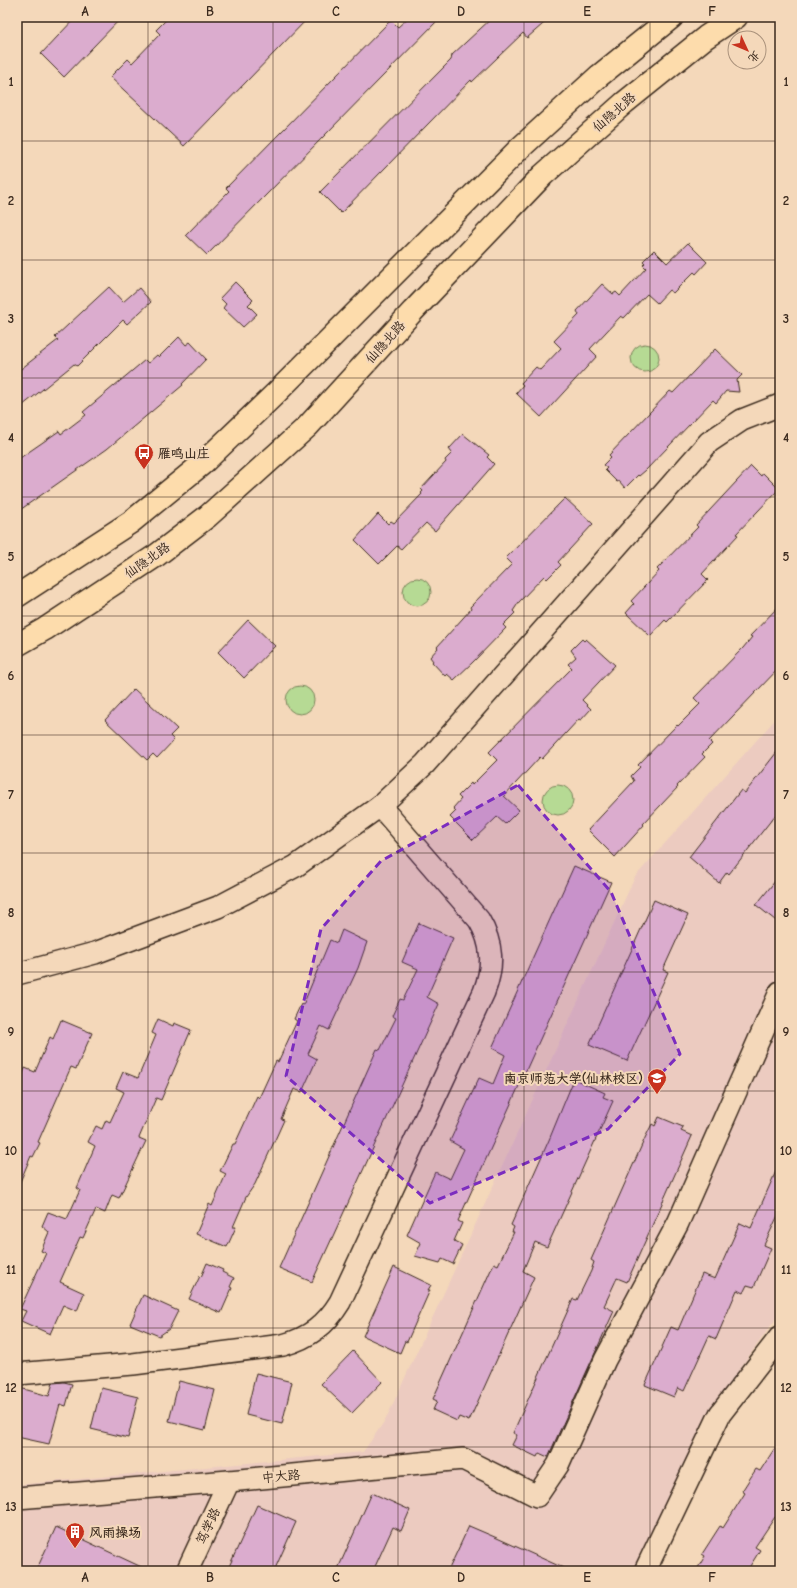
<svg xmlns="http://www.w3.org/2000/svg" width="797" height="1588" viewBox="0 0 797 1588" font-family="'Comic Neue','LXGW WenKai TC',sans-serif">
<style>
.built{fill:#eccbc0}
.green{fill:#b6da94;stroke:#788259}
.building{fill:#dbacce;stroke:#3b2a1e}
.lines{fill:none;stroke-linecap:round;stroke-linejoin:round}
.minor-casing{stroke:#3b2a1e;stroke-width:24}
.primary-casing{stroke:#3b2a1e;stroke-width:25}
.minor{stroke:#f4d8ba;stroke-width:21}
.primary{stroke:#fddcac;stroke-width:22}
.marked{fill:#7b2cbf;fill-opacity:0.2;stroke:#7b2cbf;stroke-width:3;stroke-dasharray:8 5;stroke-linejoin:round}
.grid{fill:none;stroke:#3b2a1e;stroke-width:1;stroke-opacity:0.55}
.labels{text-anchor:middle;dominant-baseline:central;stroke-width:4;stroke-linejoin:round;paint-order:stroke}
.street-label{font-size:13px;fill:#3b2a1e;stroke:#f4d8ba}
.poi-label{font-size:13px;font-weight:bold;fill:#3b2a1e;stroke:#f4d8ba;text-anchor:start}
.neatline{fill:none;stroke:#3b2a1e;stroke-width:1.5}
.grid-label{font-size:13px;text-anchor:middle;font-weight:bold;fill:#3b2a1e}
</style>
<rect width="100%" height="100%" fill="#f4d8ba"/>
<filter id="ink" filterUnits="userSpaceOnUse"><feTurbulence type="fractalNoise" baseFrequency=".025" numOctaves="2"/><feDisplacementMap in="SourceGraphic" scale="8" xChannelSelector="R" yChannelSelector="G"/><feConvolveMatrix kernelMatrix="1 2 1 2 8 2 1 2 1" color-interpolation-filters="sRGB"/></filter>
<g filter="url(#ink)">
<polygon class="built" points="780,714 780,1313 711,1409 634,1571 17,1571 17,1485 363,1452 386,1419 635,877"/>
<g class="green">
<circle cx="645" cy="358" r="14"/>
<circle cx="417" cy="592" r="14"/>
<circle cx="300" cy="700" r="14"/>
<circle cx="558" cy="800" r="15"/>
</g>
<g class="building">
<polygon points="76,17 122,17 64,77 41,54"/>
<polygon points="169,17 309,17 184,146 110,77 128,59 132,63 160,34 156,30"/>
<polygon points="409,17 441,17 207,255 186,235 229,191 226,188 389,22 392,21 398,27"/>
<polygon points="493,17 551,17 527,38 523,33 472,82 471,80 341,213 320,192 451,60 452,55"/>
<polygon points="688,243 707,262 696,274 694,272 673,293 669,290 657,303 647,294 624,318 621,316 590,349 597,356 541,417 516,393 523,385 521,383 536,367 540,370 561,348 554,341 579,315 577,311 602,284 613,294 616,292 620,296 646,268 643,265 645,263 643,261 654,250 667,263"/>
<polygon points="235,282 253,300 248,305 257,314 243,327 223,308 226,304 220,298"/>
<polygon points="109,287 123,302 139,288 151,302 127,324 123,320 77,366 74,364 17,410 17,372 58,340 55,337"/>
<polygon points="179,337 186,345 190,342 206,359 182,384 183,385 107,449 17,512 17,460 59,431 61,434 86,415 83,412 145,360 148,363 157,355 159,357"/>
<polygon points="715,349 742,375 737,380 739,392 726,391 716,403 713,400 646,470 639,476 638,475 625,488 619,481 617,482 605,470 607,468 603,465 611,457 609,455 670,391 673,393"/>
<polygon points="463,434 489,455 487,457 494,464 435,531 426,523 401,549 397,546 379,564 355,540 378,514 388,524 391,521 394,523 422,494 421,493 423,491 421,489 446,462 445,460 452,453 449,449"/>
<polygon points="751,466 761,476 763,473 779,489 736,534 738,535 702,574 708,580 667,622 665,620 650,636 626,613 634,604 631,601 659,571 657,569 698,527 696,525"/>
<polygon points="565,498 593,524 558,562 561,565 547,579 544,576 519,602 513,611 515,613 503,625 506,628 473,662 454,680 447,674 445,676 432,662 433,661 430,657 438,648 437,647 471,609 470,607 512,564 506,558"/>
<polygon points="780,605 780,667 709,741 712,744 702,754 705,757 677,786 678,787 643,824 644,825 615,857 588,830 634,781 631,776 640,767 638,765 677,725 678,726 700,704 694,698 743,648 752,637 750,636"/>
<polygon points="248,620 275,646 244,678 218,652"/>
<polygon points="582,639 584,641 586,639 615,665 582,700 591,709 581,720 579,719 542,759 540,757 504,796 519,810 505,824 497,817 473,840 450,817 456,811 453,808 461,799 458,796 471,783 472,785 497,760 489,752 572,668 568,664 576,657 571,650"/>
<polygon points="134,689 177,729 170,736 174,740 157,758 153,754 147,760 105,720"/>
<polygon points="780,748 780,809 729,874 727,872 719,883 689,857 741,790 745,793"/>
<polygon points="574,866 611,882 458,1221 462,1223 454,1241 462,1245 453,1264 442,1259 440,1263 415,1256 421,1243 407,1235 435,1172 450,1179 464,1149 450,1141 479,1078 493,1084 505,1055 492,1048"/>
<polygon points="780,875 780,924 756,905"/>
<polygon points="654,900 688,915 663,970 668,972 627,1061 589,1045"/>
<polygon points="419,923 453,938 427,997 439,1004 312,1282 279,1268 377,1049 380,1050 396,1018 392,1016 400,999 403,1000 418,969 402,962"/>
<polygon points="342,930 367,942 358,968 329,1030 321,1026 308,1054 317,1059 302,1092 294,1089 281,1119 284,1120 255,1184 246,1197 233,1227 236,1227 227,1247 196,1234 209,1204 212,1206 226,1174 220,1171 233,1144 235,1144 257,1096 259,1098 276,1061 278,1062 297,1021 294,1019 301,1004 303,1005 330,940 337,943"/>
<polygon points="158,1019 173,1026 174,1023 191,1030 161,1100 156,1098 139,1138 146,1141 119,1198 112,1195 105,1213 96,1209 83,1238 80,1237 60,1282 84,1293 77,1311 63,1305 50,1334 21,1321 26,1311 20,1309 46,1253 41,1251 49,1232 42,1226 48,1212 67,1219 80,1190 77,1188 95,1146 88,1142 96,1126 102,1129 106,1120 110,1122 124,1092 116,1088 123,1072 138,1078 156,1035 152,1033"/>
<polygon points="61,1020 92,1033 76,1069 71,1067 38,1142 40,1143 33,1157 31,1156 17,1189 17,1088 25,1068 35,1072 50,1037 53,1039"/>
<polygon points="574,1079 605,1093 603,1097 613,1101 547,1247 535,1242 523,1271 534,1277 469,1421 459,1417 457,1421 433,1410 437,1401 433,1399 494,1263 498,1265 514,1232 512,1232 514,1227 511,1225 549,1140"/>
<polygon points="659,1117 683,1127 681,1131 692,1136 627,1282 617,1278 604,1306 614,1311 548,1457 539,1453 537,1457 512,1445 517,1435 513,1433 573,1299 577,1300 591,1271 594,1262 591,1260 645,1138 652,1124 655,1126"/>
<polygon points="780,1162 780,1211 764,1245 771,1248 754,1287 747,1285 743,1293 737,1290 716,1339 709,1336 684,1391 678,1388 674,1397 645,1385 671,1327 678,1330 702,1274 715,1279 740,1223 751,1228"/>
<polygon points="207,1263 223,1270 222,1272 234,1278 230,1287 232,1288 221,1313 189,1299 200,1276 201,1277"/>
<polygon points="394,1267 431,1285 428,1290 430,1290 407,1342 405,1341 400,1353 363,1336"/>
<polygon points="143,1295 178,1311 169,1329 159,1336 130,1324"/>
<polygon points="353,1351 382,1382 352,1413 321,1384"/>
<polygon points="256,1373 292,1382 282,1424 246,1415"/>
<polygon points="179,1381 215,1390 205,1430 169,1421"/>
<polygon points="64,1382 72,1384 66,1406 60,1404 49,1444 17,1437 17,1398 20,1388 49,1396 53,1383"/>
<polygon points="101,1388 138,1397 128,1438 91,1429"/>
<polygon points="780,1440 780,1521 775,1517 755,1547 760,1550 747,1571 696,1571 705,1556 702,1554 720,1526 723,1528 745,1493 742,1491 756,1469 760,1471"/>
<polygon points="372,1493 410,1510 401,1531 393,1527 373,1571 337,1571"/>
<polygon points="257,1505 296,1522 274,1571 227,1571"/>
<polygon points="469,1526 497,1538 570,1571 448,1571"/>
<polygon points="56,1527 150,1571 36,1571"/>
</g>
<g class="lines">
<defs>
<g id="minor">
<polyline points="17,974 95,953 218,907 296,866 380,806 425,764 709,442 742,420 780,405"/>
<path d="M17 1374 133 1364 283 1345C309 1338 326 1325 340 1302L484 992C494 966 493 944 479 920L380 806"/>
<polyline points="17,1498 229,1481 463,1459 537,1496 558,1465 605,1360 678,1223 780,992"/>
<polyline points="187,1571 229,1481"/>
<polyline points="645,1571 720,1414 780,1337"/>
</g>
<g id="primary">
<polyline points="17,596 131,522 202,464 275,394 519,149 599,76 672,17"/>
<polyline points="17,645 45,629 157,555 208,516 308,426 413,311 543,175 624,103 706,37 736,17"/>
</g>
</defs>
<use href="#minor" class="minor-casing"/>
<use href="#primary" class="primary-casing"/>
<use href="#minor" class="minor"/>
<use href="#primary" class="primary"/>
</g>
</g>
<path class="marked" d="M518 785 611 892 680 1054 608 1129 430 1203 286 1076 321 929 381 861Z"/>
<path class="grid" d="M148 17V1571M273 17V1571M398 17V1571M524 17V1571M650 17V1571M17 141H780M17 260H780M17 378H780M17 497H780M17 616H780M17 735H780M17 853H780M17 972H780M17 1091H780M17 1210H780M17 1328H780M17 1447H780"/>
<defs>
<symbol id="bus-pin" viewBox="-11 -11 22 30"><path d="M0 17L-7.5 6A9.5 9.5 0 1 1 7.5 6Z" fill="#c8321e" stroke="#f4d8ba"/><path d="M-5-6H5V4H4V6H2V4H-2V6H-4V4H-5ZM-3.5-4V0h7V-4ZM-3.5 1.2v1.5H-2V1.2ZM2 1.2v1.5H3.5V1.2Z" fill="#fff"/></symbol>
<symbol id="university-pin" viewBox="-11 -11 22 30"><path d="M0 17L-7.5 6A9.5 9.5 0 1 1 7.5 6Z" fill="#c8321e" stroke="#f4d8ba"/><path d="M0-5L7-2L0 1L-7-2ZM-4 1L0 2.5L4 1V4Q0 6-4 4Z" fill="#fff"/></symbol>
<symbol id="building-pin" viewBox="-11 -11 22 30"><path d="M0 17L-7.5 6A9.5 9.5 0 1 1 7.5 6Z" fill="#c8321e" stroke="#f4d8ba"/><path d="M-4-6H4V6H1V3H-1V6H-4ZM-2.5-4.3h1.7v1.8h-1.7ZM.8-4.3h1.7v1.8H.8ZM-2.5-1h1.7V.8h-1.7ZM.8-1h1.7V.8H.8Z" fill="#fff"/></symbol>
</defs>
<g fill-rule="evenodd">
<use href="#bus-pin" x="133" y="442" width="22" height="30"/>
<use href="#university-pin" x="646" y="1067" width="22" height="30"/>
<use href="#building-pin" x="64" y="1521" width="22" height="30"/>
</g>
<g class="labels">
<g class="street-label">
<text transform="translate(614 112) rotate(-41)">仙隐北路</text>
<text transform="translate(385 342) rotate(-48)">仙隐北路</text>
<text transform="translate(147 560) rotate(-35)">仙隐北路</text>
<text transform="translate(281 1476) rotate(-5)">中大路</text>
<text transform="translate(208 1526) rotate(-65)">笃学路</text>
</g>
<g class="poi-label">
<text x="158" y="453">雁鸣山庄</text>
<text x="643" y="1078" text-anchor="end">南京师范大学(仙林校区)</text>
<text x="89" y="1532">风雨操场</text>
</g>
</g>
<rect width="797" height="1588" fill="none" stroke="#f4d8ba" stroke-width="44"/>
<g transform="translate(747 50) rotate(134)"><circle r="19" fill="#f4d8ba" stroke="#aa927c"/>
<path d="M0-3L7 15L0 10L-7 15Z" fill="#c8321e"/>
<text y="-6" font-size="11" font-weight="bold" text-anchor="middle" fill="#3b2a1e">北</text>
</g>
<rect x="22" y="22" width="753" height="1544" class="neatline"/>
<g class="grid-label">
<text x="85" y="16">A</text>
<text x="210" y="16">B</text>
<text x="336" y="16">C</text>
<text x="461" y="16">D</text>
<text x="587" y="16">E</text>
<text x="712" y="16">F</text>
<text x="11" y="86">1</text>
<text x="786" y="86">1</text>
<text x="11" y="205">2</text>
<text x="786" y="205">2</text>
<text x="11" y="323">3</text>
<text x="786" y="323">3</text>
<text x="11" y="442">4</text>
<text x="786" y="442">4</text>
<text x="11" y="561">5</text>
<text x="786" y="561">5</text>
<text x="11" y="680">6</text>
<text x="786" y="680">6</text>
<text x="11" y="799">7</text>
<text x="786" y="799">7</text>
<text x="11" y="917">8</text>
<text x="786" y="917">8</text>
<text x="11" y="1036">9</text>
<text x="786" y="1036">9</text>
<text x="11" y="1155">10</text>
<text x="786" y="1155">10</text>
<text x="11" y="1274">11</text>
<text x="786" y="1274">11</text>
<text x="11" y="1392">12</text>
<text x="786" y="1392">12</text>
<text x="11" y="1511">13</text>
<text x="786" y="1511">13</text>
<text x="85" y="1582">A</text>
<text x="210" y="1582">B</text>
<text x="336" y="1582">C</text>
<text x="461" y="1582">D</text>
<text x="587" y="1582">E</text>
<text x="712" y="1582">F</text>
</g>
</svg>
